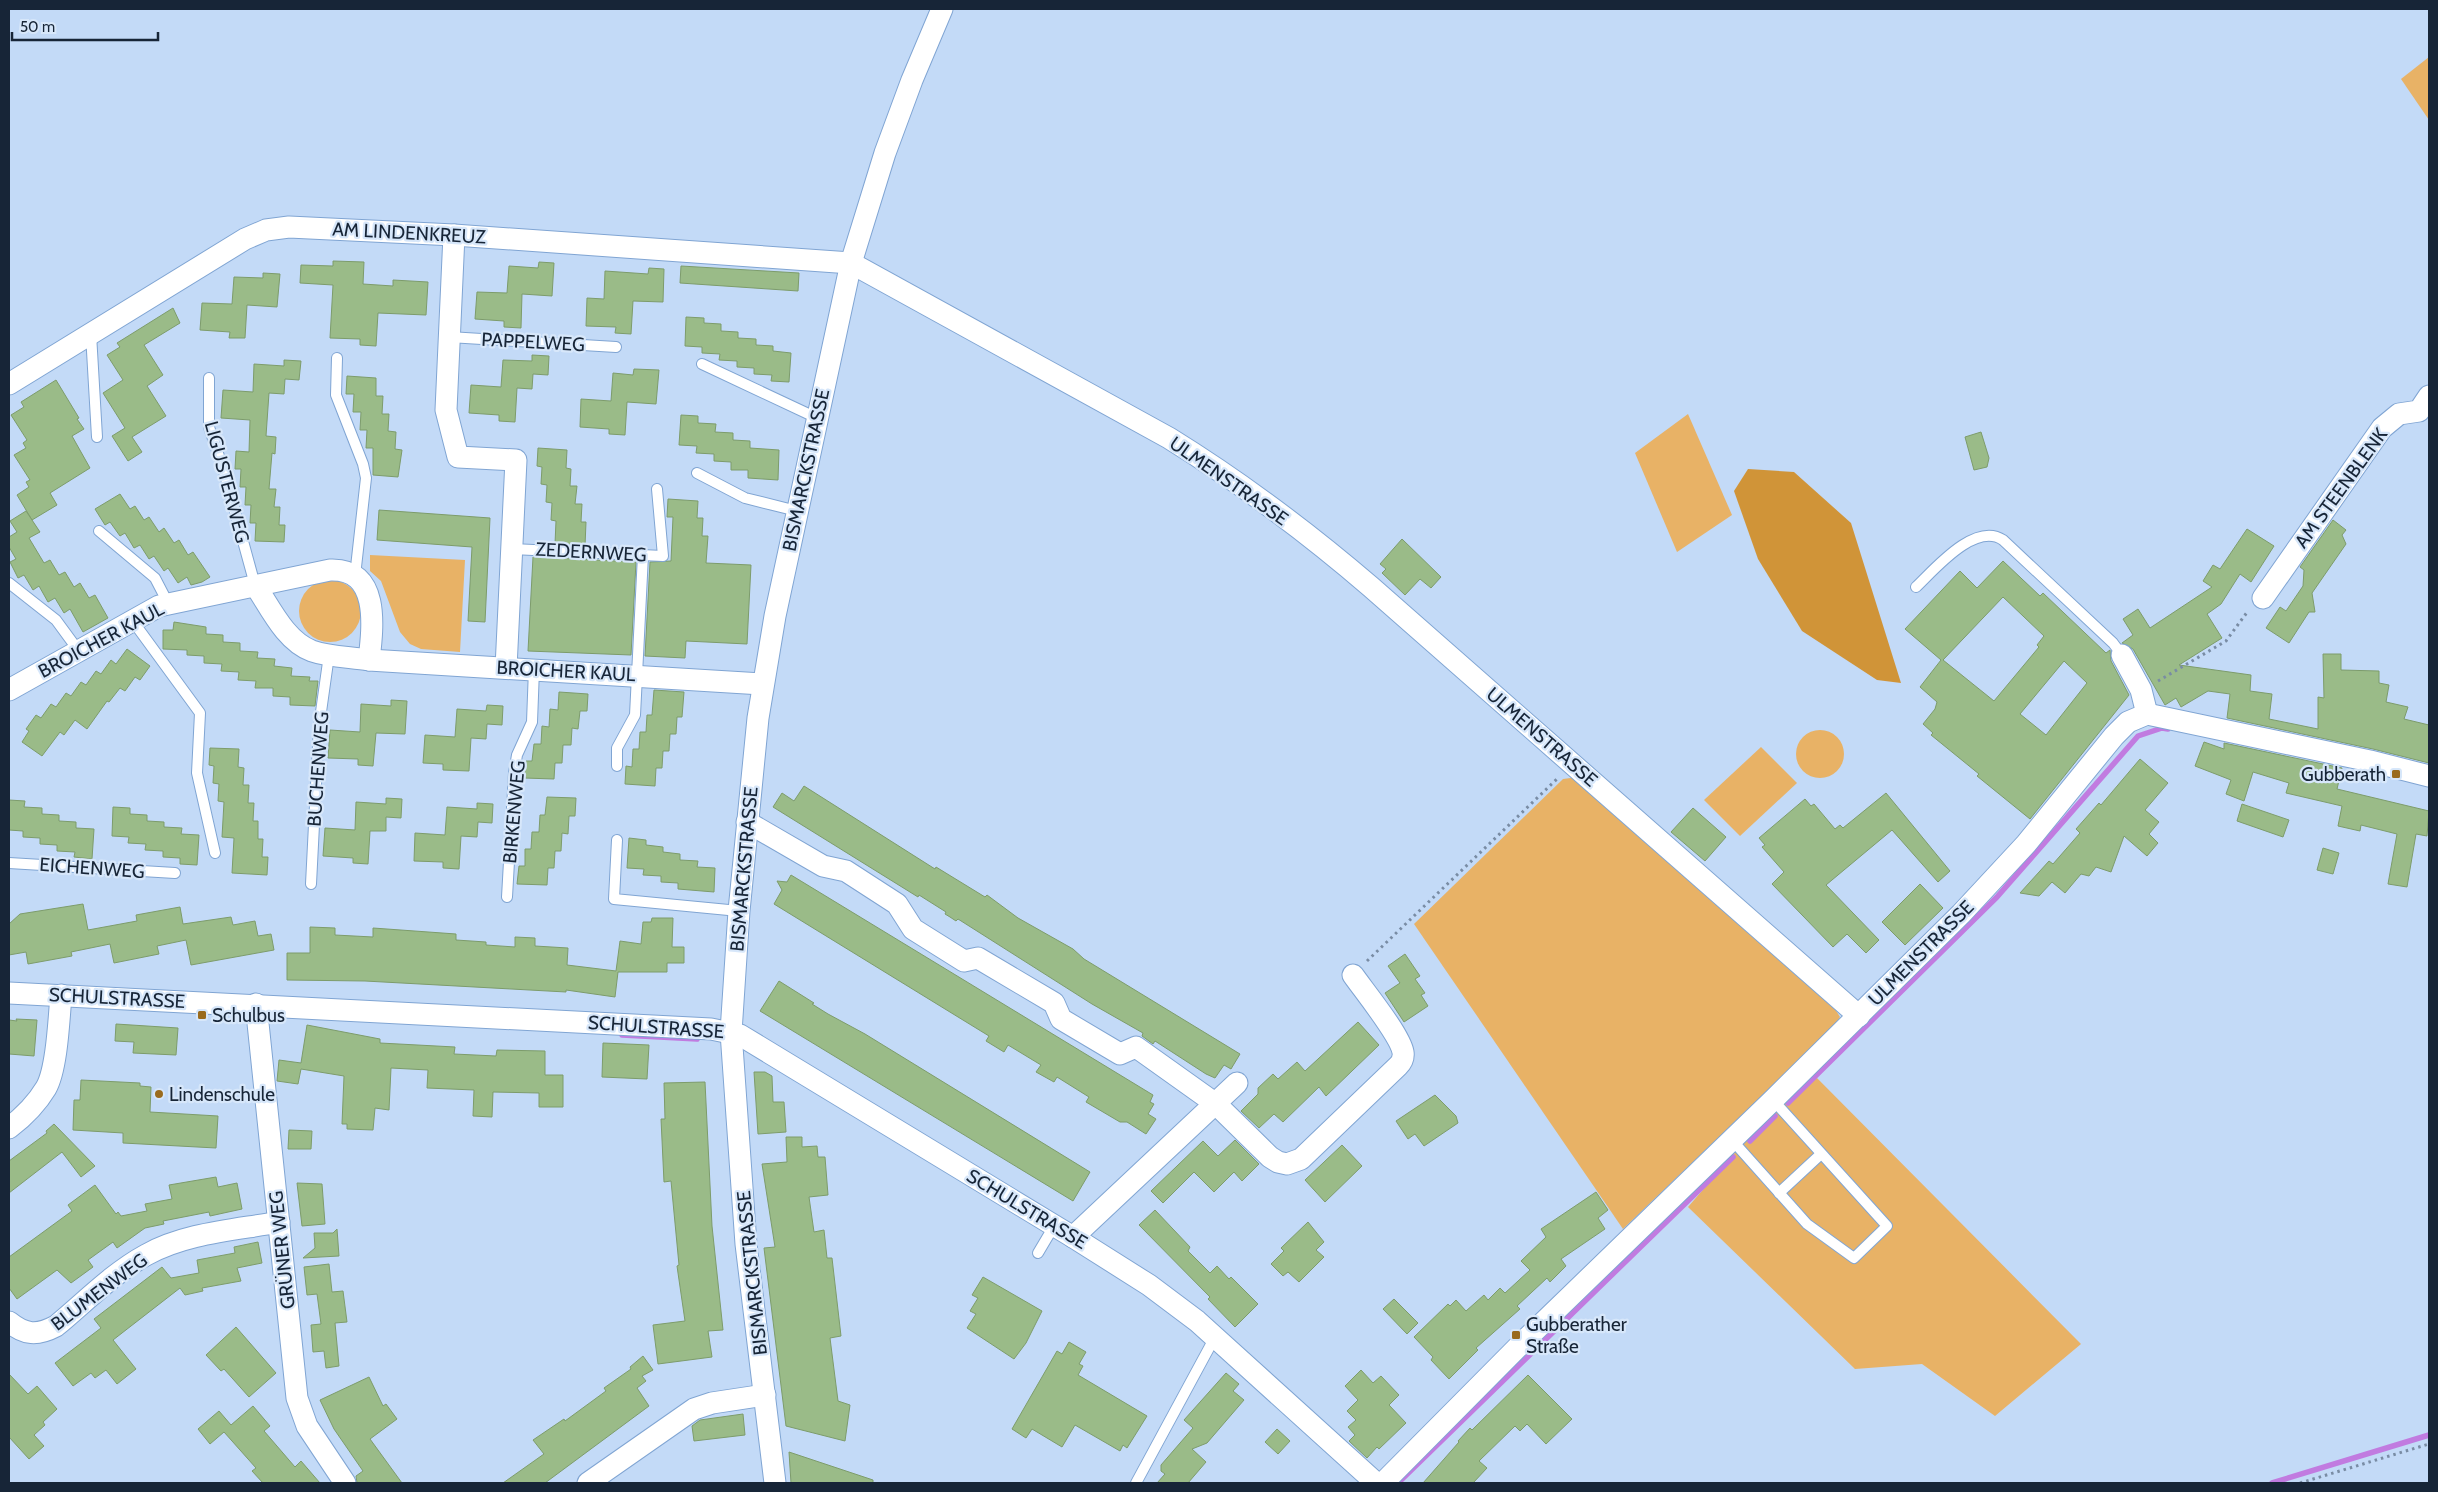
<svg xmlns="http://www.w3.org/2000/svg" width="2438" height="1492" viewBox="0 0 2438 1492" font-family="Cabin,sans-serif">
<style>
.green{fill:#e8b266}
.forest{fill:#d09438}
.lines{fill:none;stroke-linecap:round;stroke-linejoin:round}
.stream{stroke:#c17be0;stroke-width:5.5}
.building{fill:#9abb88;stroke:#7d9c6b;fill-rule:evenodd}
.service-casing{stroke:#80a5d3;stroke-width:12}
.minor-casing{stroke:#80a5d3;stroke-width:23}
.path{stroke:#798ca4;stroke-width:3;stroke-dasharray:2.5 4;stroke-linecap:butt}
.service{stroke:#fff;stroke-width:10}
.minor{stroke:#fff;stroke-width:21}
.poi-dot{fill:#9a6b1d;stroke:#d7e7fa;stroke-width:2}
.labels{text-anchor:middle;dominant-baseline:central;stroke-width:4.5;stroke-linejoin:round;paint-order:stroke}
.street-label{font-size:19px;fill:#172537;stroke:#d7e7fa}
.poi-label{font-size:19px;fill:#172537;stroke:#d7e7fa;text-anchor:start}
</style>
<rect width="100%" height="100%" fill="#c3daf7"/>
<g class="green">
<polygon points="2429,57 2429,120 2401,79"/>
<polygon points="1688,414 1732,515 1677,552 1635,453"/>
<polygon points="370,555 465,560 460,652 421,649 410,644 400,632 381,581 370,571"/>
<circle cx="330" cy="611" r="31"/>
<circle cx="1820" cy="754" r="24"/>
<polygon points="1761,747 1797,783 1740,836 1704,800"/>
<polygon points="1578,777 1829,999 1840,1017 1831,1030 1623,1229 1414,924 1563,779"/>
<polygon points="1813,1074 2081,1344 1995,1416 1922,1364 1855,1369 1688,1207 1739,1148"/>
</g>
<polygon class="forest" points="1748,469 1794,472 1851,523 1901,683 1877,680 1802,631 1758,559 1734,491"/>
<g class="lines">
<g class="stream">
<polyline points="622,1035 697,1039"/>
<polyline points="1788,1103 1997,897 2138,736 2162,728 2168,729"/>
<polyline points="1750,1141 1775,1116"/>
<polyline points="1398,1483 1733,1157"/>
<polyline points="2272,1483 2429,1435"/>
</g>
</g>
<g class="building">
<polygon points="333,261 364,262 363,284 393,286 393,280 428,282 426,315 378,313 376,346 360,345 360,339 330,338 333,285 300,283 301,265 333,266"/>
<polygon points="539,262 554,263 552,296 522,294 521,328 504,327 504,321 475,319 477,292 507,293 509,266 538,268"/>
<polygon points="681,266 799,273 798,291 680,283"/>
<polygon points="649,268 664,269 663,302 633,301 631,334 615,333 616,327 586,326 587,298 604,299 605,271 648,274"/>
<polygon points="263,273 280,274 277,307 247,305 245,338 229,338 230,332 200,330 202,303 232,304 234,277 263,278"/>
<polygon points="173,308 180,323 144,345 163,375 147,386 166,416 132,437 142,452 128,461 112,436 125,428 103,393 123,380 107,355 120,347 117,343"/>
<polygon points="686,317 704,318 704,323 721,324 721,331 738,332 738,338 756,339 756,345 773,346 773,351 791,353 789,382 771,381 772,375 754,374 754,368 737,367 737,361 719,360 720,354 702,353 702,347 685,346"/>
<polygon points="532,355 549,356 548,375 533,374 532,389 517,388 515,422 499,421 499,415 469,413 471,385 501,387 503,360 532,361"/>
<polygon points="284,360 301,361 299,380 285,379 284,394 269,393 266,436 276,437 275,454 272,453 269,489 276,489 274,507 280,507 279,525 285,525 284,542 255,541 256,523 250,523 251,505 245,505 246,487 240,487 241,469 235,469 236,451 249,452 250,420 221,418 223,390 253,392 254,364 284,366"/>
<polygon points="634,369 659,370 656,404 627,402 625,435 609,434 609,429 580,427 581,399 611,401 613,373 633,375"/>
<polygon points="347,376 376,378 376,396 383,396 382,414 389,414 388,431 396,432 395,449 402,450 398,477 373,475 373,448 366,448 367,430 360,430 361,412 353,412 354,394 346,394"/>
<polygon points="56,380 79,418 77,419 84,429 72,436 90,468 50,493 57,505 32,520 17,495 29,487 26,482 30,480 14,455 26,448 23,443 27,440 11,415 24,407 21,402"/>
<polygon points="681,415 698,416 698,423 716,424 715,432 733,433 733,440 750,441 750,448 779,450 778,480 748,478 748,470 731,470 731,462 714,461 714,454 696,453 697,446 679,445"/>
<polygon points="1981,432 1989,458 1987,467 1974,470 1965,437"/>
<polygon points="538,448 567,450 566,468 571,469 570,486 577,486 575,504 582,504 581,522 586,522 585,546 555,544 556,521 551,520 552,503 546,502 547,485 541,484 542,467 537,466"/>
<polygon points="120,494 130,509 135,506 144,520 149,517 159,532 164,528 174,543 179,540 188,555 193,552 210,577 202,582 191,585 187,577 178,583 168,568 164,571 154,556 149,559 140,545 134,548 125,533 120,536 110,522 105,525 95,509"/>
<polygon points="668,499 698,501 697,518 703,518 702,536 708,536 706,563 751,565 747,644 686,641 685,658 645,656 650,562 671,561 673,517 667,517"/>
<polygon points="379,510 490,518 485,622 468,621 472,547 377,540"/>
<polygon points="26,511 40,532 29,538 44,563 50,560 59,575 65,572 74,587 80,583 89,598 95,595 108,618 83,632 70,609 64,613 55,598 48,602 39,586 33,590 24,575 18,578 10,562 16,559 9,547 9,537 17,532 10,521"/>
<polygon points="2333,520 2346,530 2342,535 2346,544 2312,593 2315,612 2309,612 2289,643 2266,628 2280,607 2286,611 2303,586 2304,570 2300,567"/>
<polygon points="2247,529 2274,546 2251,582 2240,574 2221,604 2207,614 2222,638 2179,665 2251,675 2250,691 2272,694 2269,719 2318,729 2318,697 2324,698 2323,654 2341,654 2341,670 2379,671 2379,683 2389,685 2386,702 2408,707 2404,719 2429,725 2429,763 2373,749 2227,718 2230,694 2208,691 2181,707 2176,698 2165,705 2133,649 2122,643 2133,635 2123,619 2138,609 2150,628 2212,587 2203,581 2213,565 2220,569"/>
<polygon points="1402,539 1441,577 1431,588 1420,579 1405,595 1382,573 1386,569 1380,564"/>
<polygon points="533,557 636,562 631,655 528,651"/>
<path d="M2003 561 2040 596 2043 593 2106 653 2110 650 2111 661 2129 695 2030 819 1977 776 1979 774 1931 735 1933 733 1923 724 1935 709 1937 702 1920 687 1941 660 1905 629 1960 571 1977 588ZM2003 597 2044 636 2037 645 2039 647 1994 701 1943 660ZM2064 661 2087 683 2046 735 2020 714Z"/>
<polygon points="174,622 206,627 206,634 223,635 223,642 240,643 240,651 258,652 257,658 275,659 274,666 292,668 291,676 310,677 309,681 318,681 315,706 290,705 290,697 273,696 273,688 255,688 256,681 238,680 239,672 221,671 222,664 204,663 204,656 187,655 187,650 163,649 163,630 173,630"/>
<polygon points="127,649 150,666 140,680 135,677 125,691 120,688 109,702 107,701 87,729 75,720 64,735 60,732 42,756 22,742 29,731 26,729 36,715 41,718 51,704 56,707 66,693 71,696 81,682 86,685 96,671 101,674 111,660 116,664"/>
<polygon points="654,690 684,692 682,717 677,717 676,734 670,734 669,751 663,751 662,768 656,768 655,786 625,784 626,766 632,767 633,749 639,749 640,732 646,732 647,715 652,715"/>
<polygon points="559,692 588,694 587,711 580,711 578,729 572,728 571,745 563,745 562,763 555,763 554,779 524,778 526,761 532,761 534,744 541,744 542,726 549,727 550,709 558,710"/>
<polygon points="391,700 407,701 405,734 376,733 373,766 358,765 358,759 328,758 330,730 360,732 361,704 391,706"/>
<polygon points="487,705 503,706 502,725 487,724 486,739 471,738 469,771 443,770 443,764 423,763 425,735 455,737 457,709 486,711"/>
<polygon points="2204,742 2224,749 2224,743 2342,768 2337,789 2429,811 2427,836 2416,834 2407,887 2388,884 2397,834 2361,825 2360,831 2338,826 2342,806 2286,793 2289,783 2253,772 2244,801 2226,794 2231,780 2195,766"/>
<polygon points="210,748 239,749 238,767 244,768 243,785 249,785 248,803 254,803 253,821 258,821 258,839 263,839 262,857 268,857 267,875 232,873 234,838 222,837 224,802 218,801 219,784 213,783 214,766 209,765"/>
<polygon points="2140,759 2168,783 2145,810 2159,822 2149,834 2158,843 2147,856 2124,836 2111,872 2096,867 2089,876 2081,874 2065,893 2052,882 2039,896 2020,893 2049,861 2053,864 2080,833 2076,829 2099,803 2101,805"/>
<polygon points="804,786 935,869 936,867 985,897 987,895 1018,918 1073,949 1084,959 1240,1054 1231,1069 1224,1065 1215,1078 1206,1074 1155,1041 1153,1044 1142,1036 1143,1033 1092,1004 958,919 956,921 950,917 945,914 946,912 919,895 918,897 773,807 782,793 794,801"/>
<polygon points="1886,793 1950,871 1938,882 1892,830 1826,885 1879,940 1866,953 1847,934 1833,947 1772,884 1784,872 1762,847 1765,845 1759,838 1805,799 1811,806 1814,804 1835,829 1840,825 1843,828"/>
<polygon points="547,797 576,798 575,816 569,816 568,834 562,833 561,851 555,851 554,868 548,868 547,885 517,884 519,866 525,866 525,849 531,849 532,832 539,832 540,815 545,815"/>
<polygon points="386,798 402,799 401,818 386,817 386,831 370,831 368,864 353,863 353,858 323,856 325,828 355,830 356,802 386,804"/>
<polygon points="9,800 25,801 24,807 42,808 42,814 59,815 59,821 76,822 76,828 94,829 92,859 74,857 75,852 57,851 57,845 40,844 40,838 23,837 23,831 9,830"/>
<polygon points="477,803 493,804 492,823 478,822 477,837 461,836 459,869 443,868 443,862 414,861 415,833 445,835 447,807 477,809"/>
<polygon points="2242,804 2289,820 2283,837 2237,821"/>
<polygon points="113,807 130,808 130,814 147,815 147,821 164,822 164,827 182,828 181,834 199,835 197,865 180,864 180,858 163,857 163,851 145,850 146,844 128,843 129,837 112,836"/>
<polygon points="1693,808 1726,837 1705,861 1671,832"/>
<polygon points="629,838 646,840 646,845 663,847 663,852 680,854 680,860 698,861 697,867 715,868 714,892 678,889 678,883 661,882 661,876 643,875 644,869 627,868"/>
<polygon points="2323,848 2339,853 2333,874 2317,870"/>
<polygon points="791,875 1153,1095 1150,1102 1154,1104 1148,1114 1156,1119 1146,1134 1127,1122 1120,1122 1086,1102 1089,1097 1057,1077 1054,1082 1036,1072 1041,1065 1008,1045 1004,1052 986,1041 989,1036 774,904 782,890 777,881 787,882"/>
<polygon points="1920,884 1943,908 1905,945 1882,922"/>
<polygon points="83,904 88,930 137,921 136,915 180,907 183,924 231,917 233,925 255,921 258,936 271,934 274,950 191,965 186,940 157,946 159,954 114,963 110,944 71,952 72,956 28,964 26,952 9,955 9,924 20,914"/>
<polygon points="652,918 673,918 672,947 684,947 684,963 667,963 667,972 618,972 615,997 566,990 566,992 365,981 287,980 287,953 310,953 310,927 335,928 335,935 373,937 373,928 456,934 456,940 486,942 486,945 515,947 515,937 535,938 535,946 568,948 567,965 616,971 620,941 641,944 643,922 651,922"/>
<polygon points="1405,954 1420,976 1415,979 1425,993 1421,995 1428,1006 1404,1022 1385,993 1400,983 1388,966"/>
<polygon points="779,981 814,1003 812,1004 828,1014 865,1034 1090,1172 1073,1201 760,1011"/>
<polygon points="16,1019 37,1020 34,1056 9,1054 9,1020 17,1021"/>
<polygon points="1358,1022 1379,1045 1326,1096 1319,1087 1283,1122 1274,1114 1259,1128 1241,1111 1258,1094 1258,1088 1273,1074 1278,1079 1297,1062 1305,1071"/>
<polygon points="116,1024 178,1028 176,1055 133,1053 134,1042 115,1041"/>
<polygon points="307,1025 380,1039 380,1043 455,1047 454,1054 496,1056 497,1050 545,1051 545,1075 563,1075 563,1107 539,1107 539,1093 493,1092 492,1117 473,1116 474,1090 427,1088 428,1070 391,1068 389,1110 375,1108 373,1130 347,1129 347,1124 342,1124 344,1076 301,1069 298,1084 277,1081 279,1060 301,1063"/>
<polygon points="603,1043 649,1045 647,1079 602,1077"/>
<polygon points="754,1072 765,1072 772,1076 773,1102 784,1102 786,1132 758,1134"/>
<polygon points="81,1080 140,1083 140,1086 151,1087 150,1112 218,1116 216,1148 123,1143 123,1133 73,1130 74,1100 80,1100"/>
<polygon points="705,1082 712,1226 723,1330 708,1331 712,1357 658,1364 653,1325 685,1321 677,1266 679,1265 671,1181 664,1182 661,1119 665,1119 664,1083"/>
<polygon points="1435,1095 1456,1116 1458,1123 1424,1146 1415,1134 1408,1139 1396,1121"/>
<polygon points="54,1124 95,1166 81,1177 62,1152 9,1193 9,1161 47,1133 46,1131"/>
<polygon points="289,1130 312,1131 311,1149 288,1149"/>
<polygon points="786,1137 802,1137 802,1147 817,1146 818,1157 825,1157 828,1195 809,1197 814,1232 824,1230 827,1258 832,1258 841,1336 830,1338 838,1401 850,1405 845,1441 786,1426 764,1248 775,1247 762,1164 787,1162"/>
<polygon points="1235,1140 1259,1164 1242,1181 1234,1172 1214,1192 1194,1172 1163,1203 1151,1191 1203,1141 1218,1156"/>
<polygon points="1342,1145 1362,1166 1325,1202 1305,1180"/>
<polygon points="216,1177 218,1187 237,1183 242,1209 210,1216 209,1212 163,1221 164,1224 145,1228 117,1248 113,1242 88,1260 93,1267 71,1283 57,1270 17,1299 9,1288 9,1257 72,1211 68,1205 95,1185 116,1214 118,1212 121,1216 147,1211 145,1204 172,1199 169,1185"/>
<polygon points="297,1183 322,1184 325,1224 302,1226"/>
<polygon points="1596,1192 1608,1210 1598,1218 1605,1229 1561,1259 1566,1266 1550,1282 1547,1278 1517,1306 1520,1309 1476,1348 1478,1350 1449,1379 1431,1360 1433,1357 1414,1337 1448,1304 1450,1306 1456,1300 1466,1311 1484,1295 1488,1300 1500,1288 1505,1293 1530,1270 1521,1261 1546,1237 1541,1229"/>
<polygon points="1155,1210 1190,1247 1188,1251 1210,1273 1217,1266 1229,1279 1231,1277 1258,1304 1235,1327 1208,1299 1210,1297 1139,1225"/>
<polygon points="1308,1222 1324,1242 1316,1250 1324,1257 1299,1282 1288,1272 1283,1276 1271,1264 1284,1251 1281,1248"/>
<polygon points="337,1229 339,1256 303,1258 315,1248 314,1233 333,1233"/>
<polygon points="258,1242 262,1263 237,1268 241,1281 202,1288 203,1291 185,1295 180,1288 113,1340 136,1369 117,1384 106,1370 95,1378 91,1373 73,1386 55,1363 101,1328 94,1319 162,1267 171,1278 199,1273 197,1260 235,1253 234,1247"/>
<polygon points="329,1264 332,1292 343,1291 347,1322 335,1323 339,1366 326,1368 324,1351 313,1352 311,1325 321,1324 317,1294 307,1295 304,1267"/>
<polygon points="983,1277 1042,1311 1026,1343 1014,1359 967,1328 976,1314 970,1311 978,1298 972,1295"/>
<polygon points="1394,1299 1418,1323 1407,1334 1383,1309"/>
<polygon points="236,1327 276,1373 249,1397 224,1369 221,1371 206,1355"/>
<polygon points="1069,1342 1086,1352 1079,1364 1083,1366 1078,1375 1147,1416 1127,1448 1123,1445 1120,1451 1075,1425 1062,1447 1032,1429 1026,1438 1012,1429 1057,1351 1062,1354"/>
<polygon points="643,1356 653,1370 642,1376 646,1381 637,1388 649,1406 545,1483 503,1483 544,1454 533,1440 564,1419 565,1421 606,1391 604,1388 631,1369 630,1367"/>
<polygon points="1361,1370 1373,1383 1381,1376 1399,1395 1389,1405 1406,1423 1379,1449 1377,1447 1367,1458 1349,1441 1355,1435 1348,1427 1356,1420 1347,1411 1358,1400 1345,1386"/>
<polygon points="1226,1373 1239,1384 1233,1391 1244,1400 1207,1443 1192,1449 1206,1462 1188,1483 1157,1483 1165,1474 1161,1471 1161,1465 1193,1428 1184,1420"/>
<polygon points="9,1374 28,1394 37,1386 57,1409 43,1422 45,1425 34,1435 44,1446 29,1459 9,1437"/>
<polygon points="1528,1375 1572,1419 1546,1444 1527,1424 1520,1431 1515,1426 1479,1461 1487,1468 1473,1483 1423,1483 1459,1442 1458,1441 1470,1428 1472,1430"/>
<polygon points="369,1377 383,1406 386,1404 397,1419 370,1439 402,1483 357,1483 356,1476 363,1471 334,1429 320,1400"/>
<polygon points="253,1406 270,1426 264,1431 295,1467 301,1461 320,1483 263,1483 252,1471 256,1468 224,1432 210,1444 198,1429 219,1411 231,1425"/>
<polygon points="743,1414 745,1435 694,1441 692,1426 700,1420"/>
<polygon points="1277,1429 1290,1441 1278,1454 1265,1442"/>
<polygon points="789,1452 873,1480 873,1483 791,1483"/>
</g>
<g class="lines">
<defs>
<g id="service">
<polyline points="91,334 97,437"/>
<polyline points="449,337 616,347"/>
<polyline points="337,358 336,395 363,464 366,478 355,576"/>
<polyline points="702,364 817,418"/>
<polyline points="209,378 209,427 223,468 255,585"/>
<polyline points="697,473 745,498 797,511"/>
<polyline points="99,531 155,578 168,603"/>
<polyline points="512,549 663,556 657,489"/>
<polyline points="9,583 56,620 78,650"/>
<path d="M1916 587C1934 570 1975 521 2003 540L2113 643 2122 655"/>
<polyline points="132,620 200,713 197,773 215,853"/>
<polyline points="617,766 617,748 635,715 643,555"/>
<polyline points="617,840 614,899 739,911"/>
<polyline points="9,863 175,873"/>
<polyline points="311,884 319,726 329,655"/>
<polyline points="507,897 514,773 517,755 532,722 534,669"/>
<polyline points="1732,1140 1807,1224 1854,1258 1887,1226 1773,1100"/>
<polyline points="1779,1193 1821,1154"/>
<polyline points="1038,1253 1054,1226"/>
<polyline points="1136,1483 1215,1337"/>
</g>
<g id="minor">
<polyline points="454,235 446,410 458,457 516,460 506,668"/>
<path d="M9 384 245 239 266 230 289 227 454 235 851 263 1169 438C1240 482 1308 533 1371 587L1859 1016"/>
<path d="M255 585C270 607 285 641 312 651 329 657 350 657 369 660L762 684"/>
<polyline points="2263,598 2382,428 2399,414 2419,411 2429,396"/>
<polyline points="2122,655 2141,690 2147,714"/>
<path d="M9 690 159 606 330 570C380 568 373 626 369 660"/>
<path d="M747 822 823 866 846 871 897 904 913 929 964 961 978 958 1054 1003 1061 1019 1120 1054 1136 1047 1216 1104 1270 1157 1278 1162 1287 1164 1301 1159 1398 1066C1402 1062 1404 1058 1403 1052 1400 1035 1365 992 1353 975"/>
<polyline points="9,993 711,1029 740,1035 1073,1237 1149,1285 1197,1321 1376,1483"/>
<polyline points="256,1004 297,1398 307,1426 345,1483"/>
<path d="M9 1128C22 1118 37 1103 46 1088 57 1069 59 1018 61 995"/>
<polyline points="1073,1237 1237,1083"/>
<path d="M9 1322C25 1335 37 1336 56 1326 85 1302 113 1273 146 1255 185 1233 235 1230 279 1222"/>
<polyline points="588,1483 694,1409 712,1403 765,1395"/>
<polyline points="775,1483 746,1244 731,1032 739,911 758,718 775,616 851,263 885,153 912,80 942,9"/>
<polyline points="1383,1483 1522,1343 1773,1100 1961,914 2026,844 2114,736 2128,722 2147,714 2370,761 2429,776"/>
</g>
</defs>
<use href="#service" class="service-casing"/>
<use href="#minor" class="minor-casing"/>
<g class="path">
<polyline points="2158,681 2226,641 2248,611"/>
<polyline points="1367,961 1559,777"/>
<polyline points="2300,1483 2429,1444"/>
</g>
<use href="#service" class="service"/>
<use href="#minor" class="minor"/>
</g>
<g class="poi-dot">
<rect x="2391" y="769" width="10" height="10" rx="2.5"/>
<rect x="197" y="1010" width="10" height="10" rx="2.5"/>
<circle cx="159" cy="1094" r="5"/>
<rect x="1511" y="1330" width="10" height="10" rx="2.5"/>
</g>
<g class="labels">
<g class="street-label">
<text transform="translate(409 233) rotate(3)">AM LINDENKREUZ</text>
<text transform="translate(533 342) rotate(3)">PAPPELWEG</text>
<text transform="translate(806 470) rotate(-78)">BISMARCKSTRASSE</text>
<text transform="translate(1229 481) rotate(35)">ULMENSTRASSE</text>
<text transform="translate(227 482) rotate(75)">LIGUSTERWEG</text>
<text transform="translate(2341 488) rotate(-54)">AM STEENBLENK</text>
<text transform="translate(591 552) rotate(3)">ZEDERNWEG</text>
<text transform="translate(101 640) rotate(-28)">BROICHER KAUL</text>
<text transform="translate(566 671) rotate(3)">BROICHER KAUL</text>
<text transform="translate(1542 737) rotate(41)">ULMENSTRASSE</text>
<text transform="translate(318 769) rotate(-86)">BUCHENWEG</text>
<text transform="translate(514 812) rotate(-85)">BIRKENWEG</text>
<text transform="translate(92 868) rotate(4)">EICHENWEG</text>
<text transform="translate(744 869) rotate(-85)">BISMARCKSTRASSE</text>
<text transform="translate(1921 953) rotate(-45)">ULMENSTRASSE</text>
<text transform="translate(117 998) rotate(3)">SCHULSTRASSE</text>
<text transform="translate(656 1027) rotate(4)">SCHULSTRASSE</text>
<text transform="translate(1027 1209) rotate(31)">SCHULSTRASSE</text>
<text transform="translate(282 1250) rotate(-96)">GRÜNER WEG</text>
<text transform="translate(752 1273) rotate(-96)">BISMARCKSTRASSE</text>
<text transform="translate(99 1292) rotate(-37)">BLUMENWEG</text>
</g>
<g class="poi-label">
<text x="2386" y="774" text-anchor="end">Gubberath</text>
<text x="212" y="1015">Schulbus</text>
<text x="169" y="1094">Lindenschule</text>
<text x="1526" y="1324">Gubberather<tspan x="1526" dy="22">Straße</tspan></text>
</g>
</g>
<rect width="2438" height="1492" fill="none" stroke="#172537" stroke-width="20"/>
<path d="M12 32v8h146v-8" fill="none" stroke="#172537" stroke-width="2.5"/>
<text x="20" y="32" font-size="15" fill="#172537" stroke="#d7e7fa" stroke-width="4" paint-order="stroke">50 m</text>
</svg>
